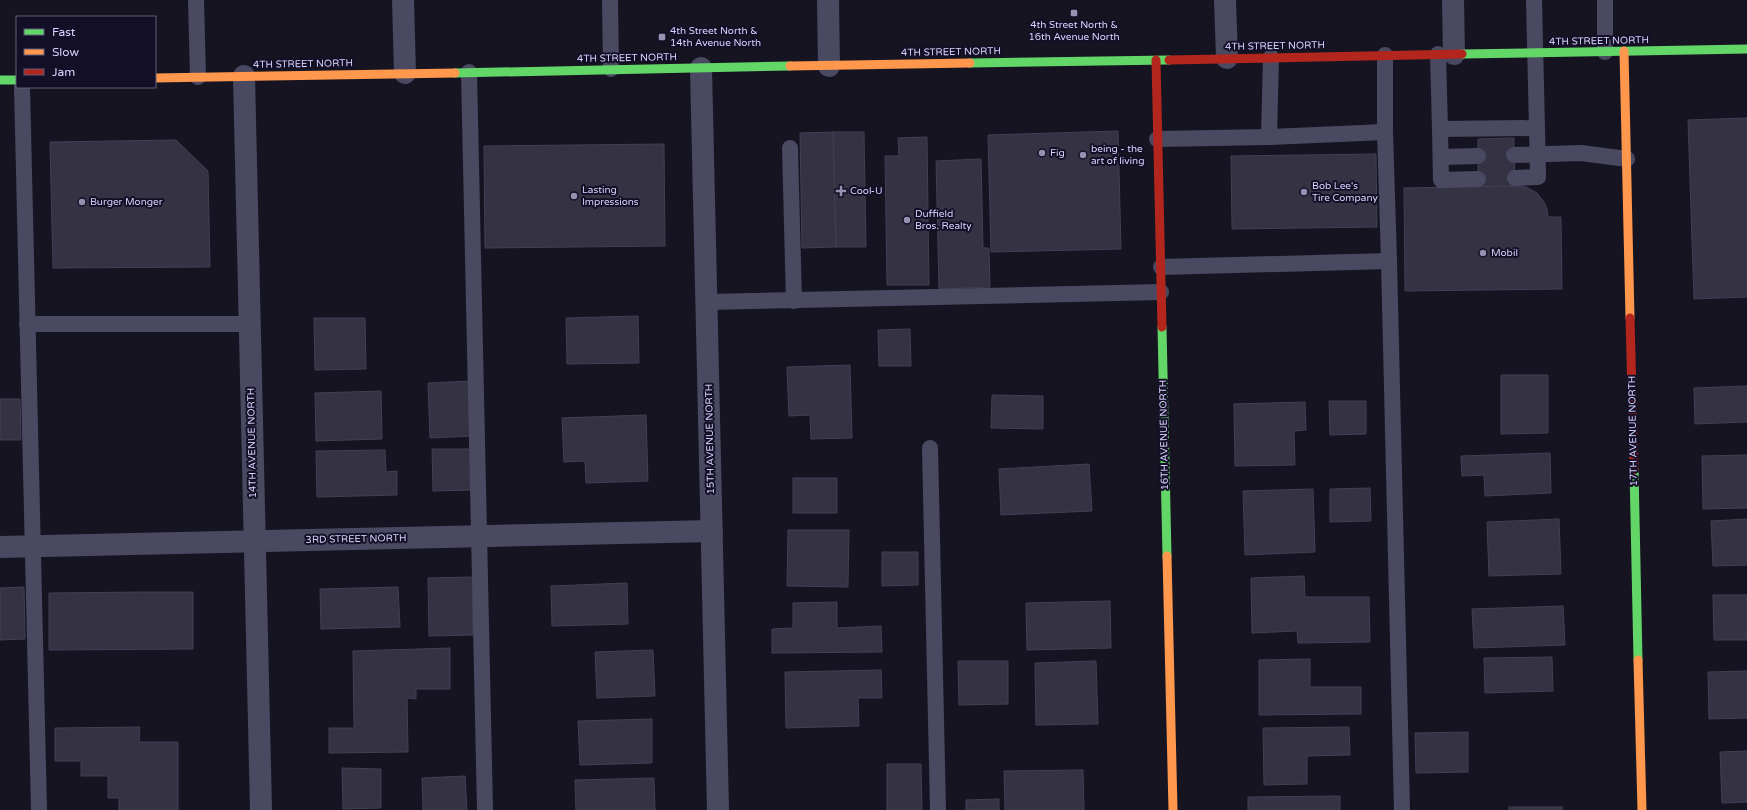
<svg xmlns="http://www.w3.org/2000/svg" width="1747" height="810" viewBox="0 0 1747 810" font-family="'Varela Round',sans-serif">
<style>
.building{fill:#343243;stroke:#433f54}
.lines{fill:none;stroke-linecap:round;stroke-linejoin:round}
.lane{stroke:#4a4962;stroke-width:16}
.street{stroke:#4a4962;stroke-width:22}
.fast{stroke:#63d668;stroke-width:9}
.slow{stroke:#ff974d;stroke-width:9}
.jam{stroke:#b3261e;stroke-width:9}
.poi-dot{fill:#9591b1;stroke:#130f26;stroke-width:1.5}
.labels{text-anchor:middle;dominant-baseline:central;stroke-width:4;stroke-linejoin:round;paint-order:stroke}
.poi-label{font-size:10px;fill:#d9d4ff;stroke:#130f26;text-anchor:start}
.street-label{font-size:10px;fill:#d9d4ff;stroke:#130f26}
</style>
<rect width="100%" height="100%" fill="#161421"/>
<g class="building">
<polygon points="1747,118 1747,297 1694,299 1688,120"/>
<polygon points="1118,131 1121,249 991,252 988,135"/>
<polygon points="833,132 864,132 866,247 836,247"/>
<polygon points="833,132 836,247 802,248 800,133"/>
<polygon points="927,137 929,285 887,285 885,156 899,156 898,138"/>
<polygon points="1514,138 1515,186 1478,187 1478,139"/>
<polygon points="176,140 208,171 210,267 53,268 50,142"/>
<polygon points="664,144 665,246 485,248 484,146"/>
<polygon points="1376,154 1377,227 1232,229 1231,156"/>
<polygon points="981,159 983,248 989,248 990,287 939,289 936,161"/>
<polygon points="1515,186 1526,187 1537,193 1544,202 1547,209 1548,217 1561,217 1562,289 1405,291 1404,188"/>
<polygon points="638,316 639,363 567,364 566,318"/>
<polygon points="314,318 365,318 366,369 315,370"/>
<polygon points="910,329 911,366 879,366 878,330"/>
<polygon points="850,365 852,438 811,439 810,415 789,416 787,367"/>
<polygon points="1501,375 1548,375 1548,433 1501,434"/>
<polygon points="471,381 473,436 430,438 428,383"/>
<polygon points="1747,386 1747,422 1695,424 1694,388"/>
<polygon points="381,391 382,439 316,441 315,393"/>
<polygon points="992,395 1043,396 1043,429 991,428"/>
<polygon points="0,399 20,399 21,440 0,440"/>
<polygon points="1329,401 1366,401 1366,434 1330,435"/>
<polygon points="1305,402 1306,430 1294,431 1295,465 1235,466 1234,404"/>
<polygon points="646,415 648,481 586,483 585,461 564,462 562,418"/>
<polygon points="432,449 472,449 472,490 433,491"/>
<polygon points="385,450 386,472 397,471 397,495 317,497 316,451"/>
<polygon points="1550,453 1551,493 1485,496 1484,475 1462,476 1461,456"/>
<polygon points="1747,455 1747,508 1703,509 1702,456"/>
<polygon points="1089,464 1092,511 1001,515 999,469"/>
<rect x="793" y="478" width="44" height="35"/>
<polygon points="1370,488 1371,521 1330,522 1330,489"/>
<polygon points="1313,489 1315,552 1245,555 1243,491"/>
<polygon points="1559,519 1561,574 1489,576 1487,522"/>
<polygon points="1747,519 1747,565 1713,566 1711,521"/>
<polygon points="788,530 849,530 848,587 787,586"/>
<polygon points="882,552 918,552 918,585 882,586"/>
<polygon points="1304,576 1305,597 1369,597 1370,642 1298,643 1297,631 1252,633 1251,578"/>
<polygon points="473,577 473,635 429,636 428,578"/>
<polygon points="627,583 628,624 552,626 551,586"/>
<polygon points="24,587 25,639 0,640 0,588"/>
<polygon points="398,587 400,627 321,629 320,589"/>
<polygon points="145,592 193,592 193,649 49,650 49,593"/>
<polygon points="1713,595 1747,595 1747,640 1714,640"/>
<polygon points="1110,601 1111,648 1027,650 1026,603"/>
<polygon points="837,602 837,628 881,626 882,652 772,653 772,629 793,628 793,603"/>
<polygon points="1563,606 1565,645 1474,648 1472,609"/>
<polygon points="450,648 450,689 416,689 416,699 407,698 408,752 329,753 329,728 354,728 353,651"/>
<polygon points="653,650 655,696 597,698 595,652"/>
<polygon points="1552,657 1553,691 1485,693 1484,658"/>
<polygon points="1310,659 1310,687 1361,687 1361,714 1259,715 1259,660"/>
<polygon points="958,661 1008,661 1008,704 959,705"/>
<polygon points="1096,661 1098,724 1036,725 1035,663"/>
<polygon points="881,670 882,698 858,698 859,726 786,728 785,672"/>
<polygon points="1747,671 1747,718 1709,719 1708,672"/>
<polygon points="652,719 652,763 580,765 578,721"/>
<polygon points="140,727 139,742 178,742 178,810 119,810 119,798 108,798 108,776 81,776 81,761 55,761 55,728"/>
<polygon points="1349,727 1350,755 1307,756 1307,784 1264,785 1263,728"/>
<polygon points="1468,732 1468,772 1416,773 1415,733"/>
<polygon points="1747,751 1747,802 1722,803 1720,752"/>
<polygon points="887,764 921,764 922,810 887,810"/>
<polygon points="342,768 381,769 381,808 343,809"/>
<polygon points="1083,770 1084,810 1005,810 1004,771"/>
<polygon points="465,776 467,810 423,810 422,778"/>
<polygon points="654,778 655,810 576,810 575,780"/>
<polygon points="1340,796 1340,810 1248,810 1248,797"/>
<polygon points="999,799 999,810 966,810 966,800"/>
<rect x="1509" y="807" width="53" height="3"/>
</g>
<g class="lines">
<g class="lane">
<polyline points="196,0 198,77"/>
<polyline points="610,0 611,69"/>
<polyline points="1605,0 1605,52"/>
<polyline points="1438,54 1440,129 1537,128 1534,0"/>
<polyline points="1385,55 1385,132 1389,261 1402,810"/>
<polyline points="1271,57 1269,137 1385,132"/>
<polyline points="469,72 485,810"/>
<polyline points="22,87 39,810"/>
<polyline points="1440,129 1441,180 1478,179"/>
<polyline points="1157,139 1269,137"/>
<polyline points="790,148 794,301"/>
<polyline points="1514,155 1581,153 1627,159"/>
<polyline points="1441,157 1478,156"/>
<polyline points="1515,178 1538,177 1537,128"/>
<polyline points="1161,267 1389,261"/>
<polyline points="706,302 1161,292"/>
<polyline points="27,324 249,324"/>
<polyline points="930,448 938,810"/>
</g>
<g class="street">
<polyline points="403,0 405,73"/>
<polyline points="828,0 829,66"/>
<polyline points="1225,0 1227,58"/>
<polyline points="1453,0 1454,54"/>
<polyline points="701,68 718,810"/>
<polyline points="244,76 261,810"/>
<polyline points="0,547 712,531"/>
</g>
<g class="fast">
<polyline points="1462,54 1747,49"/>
<polyline points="970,63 1169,60"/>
<polyline points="455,73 790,66"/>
<polyline points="0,80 17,80"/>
<polyline points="1162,327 1167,556"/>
<polyline points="1634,470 1638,660"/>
</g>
<g class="slow">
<polyline points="1624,51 1630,318"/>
<polyline points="790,66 970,63"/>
<polyline points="155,78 455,73"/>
<polyline points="1167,556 1173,810"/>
<polyline points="1638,660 1642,810"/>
</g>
<g class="jam">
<polyline points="1156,60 1162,327"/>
<polyline points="1169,60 1462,54"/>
<polyline points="1630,318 1634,470"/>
</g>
</g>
<g class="poi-dot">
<rect x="1070" y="9" width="8" height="8" rx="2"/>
<rect x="658" y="33" width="8" height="8" rx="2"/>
<circle cx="1042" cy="153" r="4"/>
<circle cx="1083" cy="155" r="4"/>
<path d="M839 185h4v4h4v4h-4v4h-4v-4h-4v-4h4z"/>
<circle cx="1304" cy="192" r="4"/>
<circle cx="574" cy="196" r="4"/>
<circle cx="82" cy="202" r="4"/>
<circle cx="907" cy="220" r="4"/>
<circle cx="1483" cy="253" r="4"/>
</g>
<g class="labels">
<g class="poi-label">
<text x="1074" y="25" text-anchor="middle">4th Street North &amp;<tspan x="1074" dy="12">16th Avenue North</tspan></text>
<text x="670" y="31">4th Street North &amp;<tspan x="670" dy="12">14th Avenue North</tspan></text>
<text x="1091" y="149">being - the<tspan x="1091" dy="12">art of living</tspan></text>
<text x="1050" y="153">Fig</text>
<text x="1312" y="186">Bob Lee's<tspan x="1312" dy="12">Tire Company</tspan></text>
<text x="582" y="190">Lasting<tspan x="582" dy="12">Impressions</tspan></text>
<text x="850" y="191">Cool-U</text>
<text x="90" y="202">Burger Monger</text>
<text x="915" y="214">Duffield<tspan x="915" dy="12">Bros. Realty</tspan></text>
<text x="1491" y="253">Mobil</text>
</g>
<g class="street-label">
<text transform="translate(1599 41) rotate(-1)">4TH STREET NORTH</text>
<text transform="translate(1275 46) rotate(-1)">4TH STREET NORTH</text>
<text transform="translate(951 52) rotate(-1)">4TH STREET NORTH</text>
<text transform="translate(627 58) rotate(-1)">4TH STREET NORTH</text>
<text transform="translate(303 64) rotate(-1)">4TH STREET NORTH</text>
<text transform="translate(1633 431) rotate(-91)">17TH AVENUE NORTH</text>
<text transform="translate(1164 435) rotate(-91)">16TH AVENUE NORTH</text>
<text transform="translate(710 439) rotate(-91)">15TH AVENUE NORTH</text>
<text transform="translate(252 443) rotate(-91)">14TH AVENUE NORTH</text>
<text transform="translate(356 539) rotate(-1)">3RD STREET NORTH</text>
</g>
</g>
<rect x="16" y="16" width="140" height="72" fill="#130f26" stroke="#625e7d"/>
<rect x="24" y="29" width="20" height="6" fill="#63d668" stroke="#625e7d"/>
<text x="52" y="36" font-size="12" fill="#d9d4ff">Fast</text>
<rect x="24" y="49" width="20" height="6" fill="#ff974d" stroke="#625e7d"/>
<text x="52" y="56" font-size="12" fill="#d9d4ff">Slow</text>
<rect x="24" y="69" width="20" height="6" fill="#b3261e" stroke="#625e7d"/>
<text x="52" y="76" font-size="12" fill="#d9d4ff">Jam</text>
</svg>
